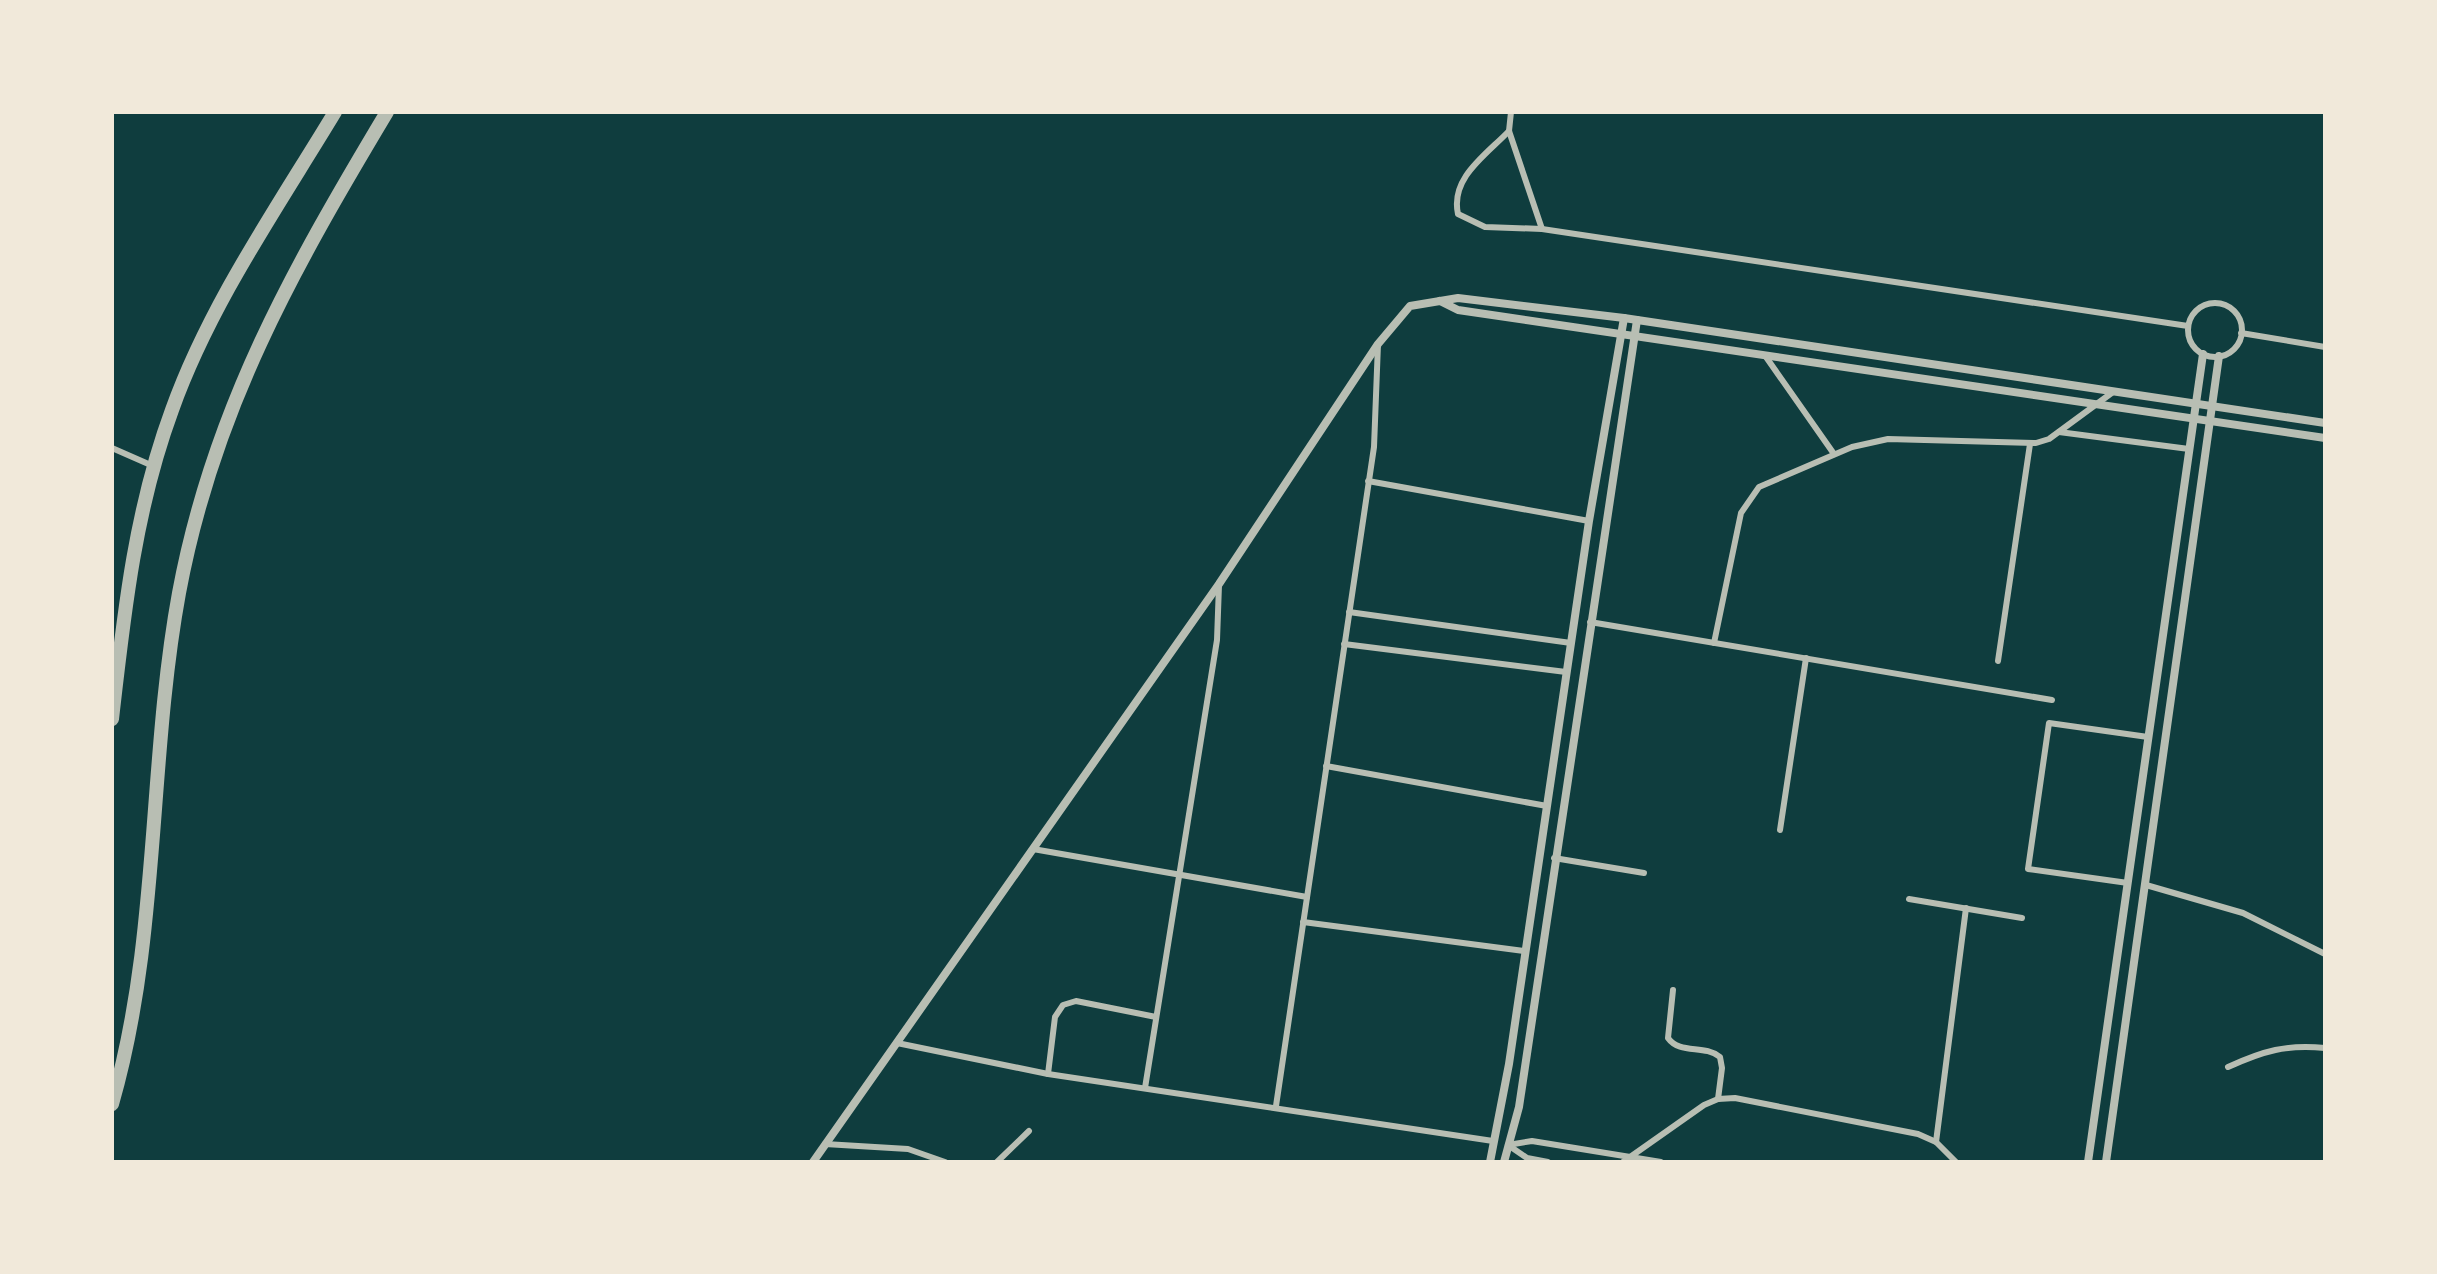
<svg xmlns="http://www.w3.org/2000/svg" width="2437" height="1274" viewBox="0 0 2437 1274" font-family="'Space Grotesk',sans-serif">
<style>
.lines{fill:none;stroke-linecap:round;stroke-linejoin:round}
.service{stroke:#b8beb3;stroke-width:6}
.minor{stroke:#b8beb3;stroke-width:8}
.tertiary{stroke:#b8beb3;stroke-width:14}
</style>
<rect width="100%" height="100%" fill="#0f3d3e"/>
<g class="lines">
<g class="service">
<polyline points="1511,112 1509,131 1542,229"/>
<path d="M1509 131C1486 155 1450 178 1458 214L1485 227 1542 229 2188 326"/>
<circle cx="2215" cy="330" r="27"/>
<polyline points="2241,333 2325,347"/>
<polyline points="1766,357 1834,454"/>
<polyline points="2059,432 2189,449"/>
<polyline points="112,448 153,466"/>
<polyline points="1368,481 1589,521"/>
<polyline points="1349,612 1571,643"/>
<polyline points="1590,622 2052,700"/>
<polyline points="1714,643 1741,513 1759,487 1852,447 1888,439 2036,443 2049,439 2113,392"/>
<polyline points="1344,644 1566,672"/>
<polyline points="1998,661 2030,444"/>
<polyline points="1326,766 1547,806"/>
<polyline points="1780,830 1806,658"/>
<polyline points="1033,849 1307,897"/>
<polyline points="1554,858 1644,873"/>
<polyline points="2128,883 2028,869 2049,723 2148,737"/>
<polyline points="2146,885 2243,913 2325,954"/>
<polyline points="1909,899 2022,918"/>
<polyline points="1303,922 1524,951"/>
<path d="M1673 990 1668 1038C1680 1055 1704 1044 1720 1057L1722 1068 1718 1099"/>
<polyline points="897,1043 1048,1074 1493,1141"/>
<path d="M2228 1067C2263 1051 2287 1044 2325 1048"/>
<polyline points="1048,1074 1055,1017 1063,1005 1076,1001 1156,1017"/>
<polyline points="1145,1088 1217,640 1219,585"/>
<polyline points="1276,1106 1374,447 1378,344"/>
<polyline points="1936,1142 1966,908"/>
<polyline points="825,1144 908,1149 945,1162"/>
<polyline points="1508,1145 1532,1141 1661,1162"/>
<polyline points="1508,1145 1527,1158 1548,1162"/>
<polyline points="997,1162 1029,1131"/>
<polyline points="1623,1162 1704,1105 1718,1099 1735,1098 1918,1134 1936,1142 1956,1162"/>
</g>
<g class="minor">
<polyline points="1440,301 1458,310 2325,438"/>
<polyline points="813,1162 1219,584 1378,344 1410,306 1458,298 1624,318 2325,423"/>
<polyline points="1490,1162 1509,1064 1589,521 1624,318"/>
<polyline points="1504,1162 1519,1107 1637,320"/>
<polyline points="2088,1162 2203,354"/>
<polyline points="2106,1162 2219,356"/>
</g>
<g class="tertiary">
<path d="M112 719C124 613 135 510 172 410 210 304 277 208 335 112"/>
<path d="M112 1104C160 938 148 762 179 593 213 410 293 269 387 112"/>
</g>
</g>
<rect width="2437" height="1274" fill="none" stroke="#f1e9da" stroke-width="228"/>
</svg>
